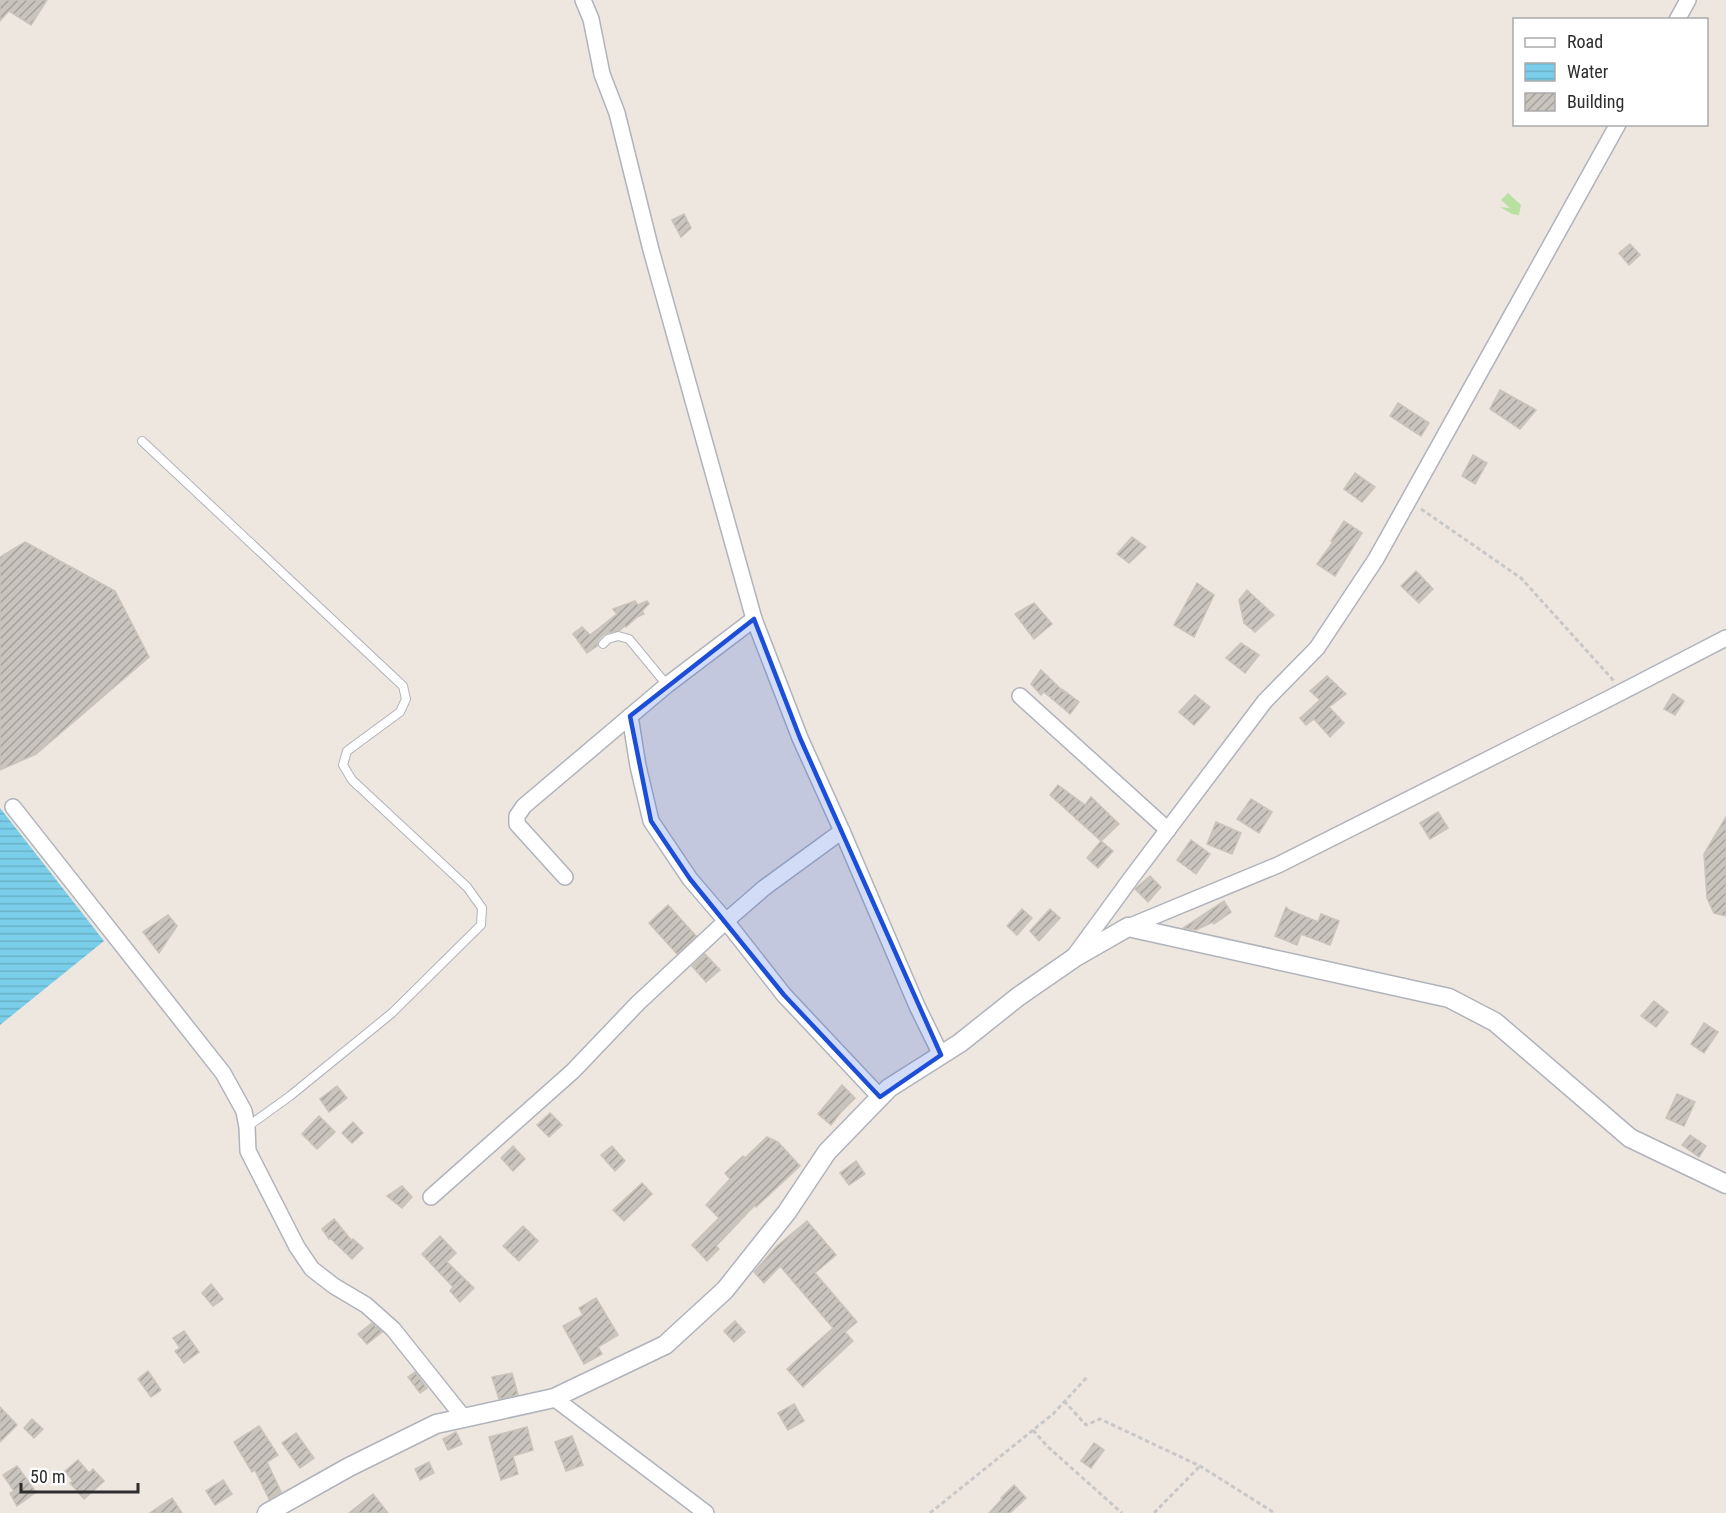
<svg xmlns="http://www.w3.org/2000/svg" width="1726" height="1513" viewBox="0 0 1726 1513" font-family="'Roboto Condensed',sans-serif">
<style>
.grass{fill:#b8e0a0}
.water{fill:url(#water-rules)}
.building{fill:url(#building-hatch);stroke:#c9c3b9;stroke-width:1.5}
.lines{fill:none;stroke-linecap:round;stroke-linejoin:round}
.service-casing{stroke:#b0b3bc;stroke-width:10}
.minor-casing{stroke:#b0b3bc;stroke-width:18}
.tertiary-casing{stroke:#b0b3bc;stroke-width:21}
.path{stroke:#c8c8c8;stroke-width:3;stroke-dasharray:4.5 3;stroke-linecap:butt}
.service{stroke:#fff;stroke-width:8}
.minor{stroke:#fff;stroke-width:15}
.tertiary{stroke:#fff;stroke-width:18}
.marked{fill:#1d4ed8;fill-opacity:0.2;stroke:#1d4ed8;stroke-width:4.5;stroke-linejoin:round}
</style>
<defs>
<pattern id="water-rules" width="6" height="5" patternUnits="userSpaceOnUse" patternTransform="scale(1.5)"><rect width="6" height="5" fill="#7acee9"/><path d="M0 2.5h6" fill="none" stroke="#6ab1c8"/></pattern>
<pattern id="building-hatch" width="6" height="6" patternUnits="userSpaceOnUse" patternTransform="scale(1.5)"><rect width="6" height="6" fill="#c9c5be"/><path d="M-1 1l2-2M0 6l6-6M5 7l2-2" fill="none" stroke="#a4a09b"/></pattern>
</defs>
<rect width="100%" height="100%" fill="#ede7e0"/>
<polygon class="grass" points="1508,193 1521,205 1519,215 1512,214 1500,207 1510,208 1501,200"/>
<polygon class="water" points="0,808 104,941 0,1025"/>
<g class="building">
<polygon points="0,0 47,0 31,25 9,11 0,21"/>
<polygon points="684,214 691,228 681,237 672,220"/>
<polygon points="1630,244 1640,255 1629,265 1619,253"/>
<polygon points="1500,390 1536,410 1520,429 1490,409"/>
<polygon points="1398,403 1429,423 1421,436 1390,416"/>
<polygon points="1473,455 1487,463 1475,484 1462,476"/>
<polygon points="1355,473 1375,487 1362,502 1344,489"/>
<polygon points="1344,521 1362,533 1335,576 1317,564 1333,542 1331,541"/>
<polygon points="1132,537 1146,547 1129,563 1117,554"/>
<polygon points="25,542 115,591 149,657 36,754 0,770 0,557"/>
<polygon points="1416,571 1433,589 1419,603 1401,586"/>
<polygon points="1197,583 1214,595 1194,637 1174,625"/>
<polygon points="1247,590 1274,615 1255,632 1244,623 1239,600"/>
<polygon points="635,601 638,605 647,601 649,604 642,611 644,614 637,617 626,627 625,626 620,630 604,634 598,640 597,646 587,653 573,634 582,627 590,635 617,614 613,609"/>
<polygon points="1034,603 1052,624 1034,639 1015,614"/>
<polygon points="1241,643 1259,655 1245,673 1226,658"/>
<polygon points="1041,670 1063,691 1063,690 1079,702 1070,714 1044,692 1041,695 1031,684"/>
<polygon points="1327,676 1346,694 1329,707 1344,723 1330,737 1314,719 1306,725 1300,718 1320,700 1310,691"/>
<polygon points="1673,694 1684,701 1675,715 1664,709"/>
<polygon points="1195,695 1210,707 1194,725 1179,712"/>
<polygon points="1058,785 1085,805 1091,797 1119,824 1101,841 1050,795"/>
<polygon points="1251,799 1272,812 1259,833 1237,819"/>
<polygon points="1438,812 1448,828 1430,839 1420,823"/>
<polygon points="1726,817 1726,916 1714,913 1707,898 1704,854"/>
<polygon points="1216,822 1241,833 1232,854 1207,844"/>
<polygon points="1191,840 1210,854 1196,874 1177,860"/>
<polygon points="1101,841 1113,851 1098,868 1087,858"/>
<polygon points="1150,876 1161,887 1148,902 1135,889"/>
<polygon points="1224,901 1231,912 1214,924 1213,922 1196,930 1183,928"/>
<polygon points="668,905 696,936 677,954 649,923"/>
<polygon points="1286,907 1289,910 1318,922 1321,914 1339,921 1330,945 1301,934 1297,945 1275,936"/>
<polygon points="1022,909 1032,918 1017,935 1007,926"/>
<polygon points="1050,909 1060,918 1039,941 1030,931"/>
<polygon points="168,915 177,926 159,953 143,932"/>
<polygon points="705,954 720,970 706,982 692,966"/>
<polygon points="1654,1001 1668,1012 1656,1027 1641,1016"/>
<polygon points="1704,1023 1718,1032 1704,1053 1691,1044"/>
<polygon points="842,1085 855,1098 841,1112 831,1125 818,1114"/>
<polygon points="337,1086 347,1098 329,1112 320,1099"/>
<polygon points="1677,1094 1695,1102 1684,1126 1666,1118"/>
<polygon points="550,1113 562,1125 549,1137 537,1125"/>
<polygon points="319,1116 335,1132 317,1149 302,1134"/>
<polygon points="353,1122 363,1133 352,1143 342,1133"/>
<polygon points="1690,1135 1706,1146 1699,1157 1682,1145"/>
<polygon points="767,1137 778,1142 800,1166 756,1207 755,1205 716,1246 719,1249 707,1261 692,1245 719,1218 706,1205 730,1179 725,1173 743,1156 745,1158"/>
<polygon points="513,1146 525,1159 513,1171 501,1158"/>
<polygon points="612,1146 625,1161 615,1171 601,1155"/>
<polygon points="856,1161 865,1174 849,1185 840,1173"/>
<polygon points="642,1183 652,1194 624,1221 613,1210"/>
<polygon points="402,1186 412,1197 402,1208 387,1196"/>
<polygon points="334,1219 352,1241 353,1239 363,1248 352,1259 330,1238 329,1239 322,1229"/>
<polygon points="807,1221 836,1255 815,1273 857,1322 845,1332 853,1341 803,1387 787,1369 833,1328 780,1266 764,1283 754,1272 777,1246"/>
<polygon points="523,1226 538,1241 519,1261 503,1246"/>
<polygon points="440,1236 456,1253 447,1262 474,1288 460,1302 450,1291 453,1287 422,1254"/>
<polygon points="211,1284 223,1299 213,1306 202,1293"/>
<polygon points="596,1298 618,1335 598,1347 602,1354 584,1364 563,1326 583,1315 579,1308"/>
<polygon points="735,1321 745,1332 734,1342 724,1331"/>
<polygon points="372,1323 382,1332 367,1344 358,1334"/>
<polygon points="184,1331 199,1352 184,1363 175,1351 180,1348 173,1338"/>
<polygon points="148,1371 161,1390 151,1397 138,1379"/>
<polygon points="415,1372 427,1388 420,1393 408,1377"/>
<polygon points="512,1373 518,1395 499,1399 492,1377"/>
<polygon points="794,1404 804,1421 788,1430 778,1413"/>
<polygon points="0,1407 17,1425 0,1442"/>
<polygon points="32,1419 43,1429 34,1438 24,1428"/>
<polygon points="259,1426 278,1455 267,1462 281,1492 269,1499 255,1470 252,1472 234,1442"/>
<polygon points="527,1427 533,1450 513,1456 518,1474 501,1480 489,1437"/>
<polygon points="456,1432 462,1444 448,1450 443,1439"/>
<polygon points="296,1433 314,1458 300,1468 282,1443"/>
<polygon points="572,1436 583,1465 566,1471 555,1442"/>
<polygon points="1094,1443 1104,1450 1091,1468 1081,1461"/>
<polygon points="78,1460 89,1473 93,1469 104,1481 84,1499 70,1483 73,1481 65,1471"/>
<polygon points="429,1462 434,1473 420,1480 415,1469"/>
<polygon points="17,1466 36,1492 17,1506 10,1493 14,1491 3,1475"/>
<polygon points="223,1480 232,1494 215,1505 206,1491"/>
<polygon points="1014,1485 1026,1498 1010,1513 989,1513 1002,1499 1001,1498"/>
<polygon points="373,1494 388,1513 349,1513"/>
<polygon points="172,1498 182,1513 150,1513"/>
</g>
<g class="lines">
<defs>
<g id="service">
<polyline points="142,441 403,686 406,699 400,712 347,751 343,765 352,780 467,887 482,908 481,925 392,1013 290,1096 247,1127"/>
<polyline points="603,644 608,639 618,636 629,639 667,685"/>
</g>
<g id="minor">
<polyline points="583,0 591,19 602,74 617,113 651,250 754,619 800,738 842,831 917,1006 941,1055"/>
<polyline points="1677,20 1688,0"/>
<polyline points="1020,696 1168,830"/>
<polyline points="630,716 638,766 651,821 690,879 726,921 784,995 880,1097"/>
<polyline points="13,807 223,1073 244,1111 247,1127 248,1151 297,1247 312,1269 334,1286 366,1305 393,1329 464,1418"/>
<polyline points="565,877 517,824 517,816 524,806 667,685 754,619"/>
<polyline points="1128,927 1278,865 1608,699 1726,638"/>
<polyline points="1075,955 1132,877 1265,701 1317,648 1376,559 1618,124"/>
<polyline points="431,1197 573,1071 638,1003 726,921 764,888 842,831"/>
<polyline points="554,1398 706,1513"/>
</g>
<polyline id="tertiary" points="267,1513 349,1467 436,1424 554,1398 665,1345 725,1290 787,1212 827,1152 889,1088 960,1043 1019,996 1074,958 1128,927 1449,998 1495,1022 1630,1138 1726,1184"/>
</defs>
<use href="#service" class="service-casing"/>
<use href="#minor" class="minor-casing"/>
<use href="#tertiary" class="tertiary-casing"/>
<g class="path">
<polyline points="1421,509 1521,578 1614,681"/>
<polyline points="1064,1401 1086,1425 1100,1419 1200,1466 1273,1512"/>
<polyline points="1033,1430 1047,1446 1122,1513"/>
<polyline points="930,1513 1053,1414 1088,1376"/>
<polyline points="1154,1513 1199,1467"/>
</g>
<use href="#service" class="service"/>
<use href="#minor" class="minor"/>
<use href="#tertiary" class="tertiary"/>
</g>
<path class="marked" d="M754 619 800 738 941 1055 880 1097 784 995 690 879 651 821 630 716Z"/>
<rect x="1513" y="18" width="195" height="108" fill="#ffffff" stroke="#ababab" stroke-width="1.5"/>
<rect x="1525" y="38" width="30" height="9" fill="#ffffff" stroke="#ababab" stroke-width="1.5"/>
<text x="1567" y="48" font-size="18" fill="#2d2d2d">Road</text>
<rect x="1525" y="63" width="30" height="18" fill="url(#water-rules)" stroke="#ababab" stroke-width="1.5"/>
<text x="1567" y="78" font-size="18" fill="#2d2d2d">Water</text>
<rect x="1525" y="93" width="30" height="18" fill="url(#building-hatch)" stroke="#ababab" stroke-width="1.5"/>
<text x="1567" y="108" font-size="18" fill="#2d2d2d">Building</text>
<path d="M21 1483v9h117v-9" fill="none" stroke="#2d2d2d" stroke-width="3"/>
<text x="30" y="1483" font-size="18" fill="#2d2d2d" stroke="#ffffff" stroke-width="4.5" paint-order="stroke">50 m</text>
</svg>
